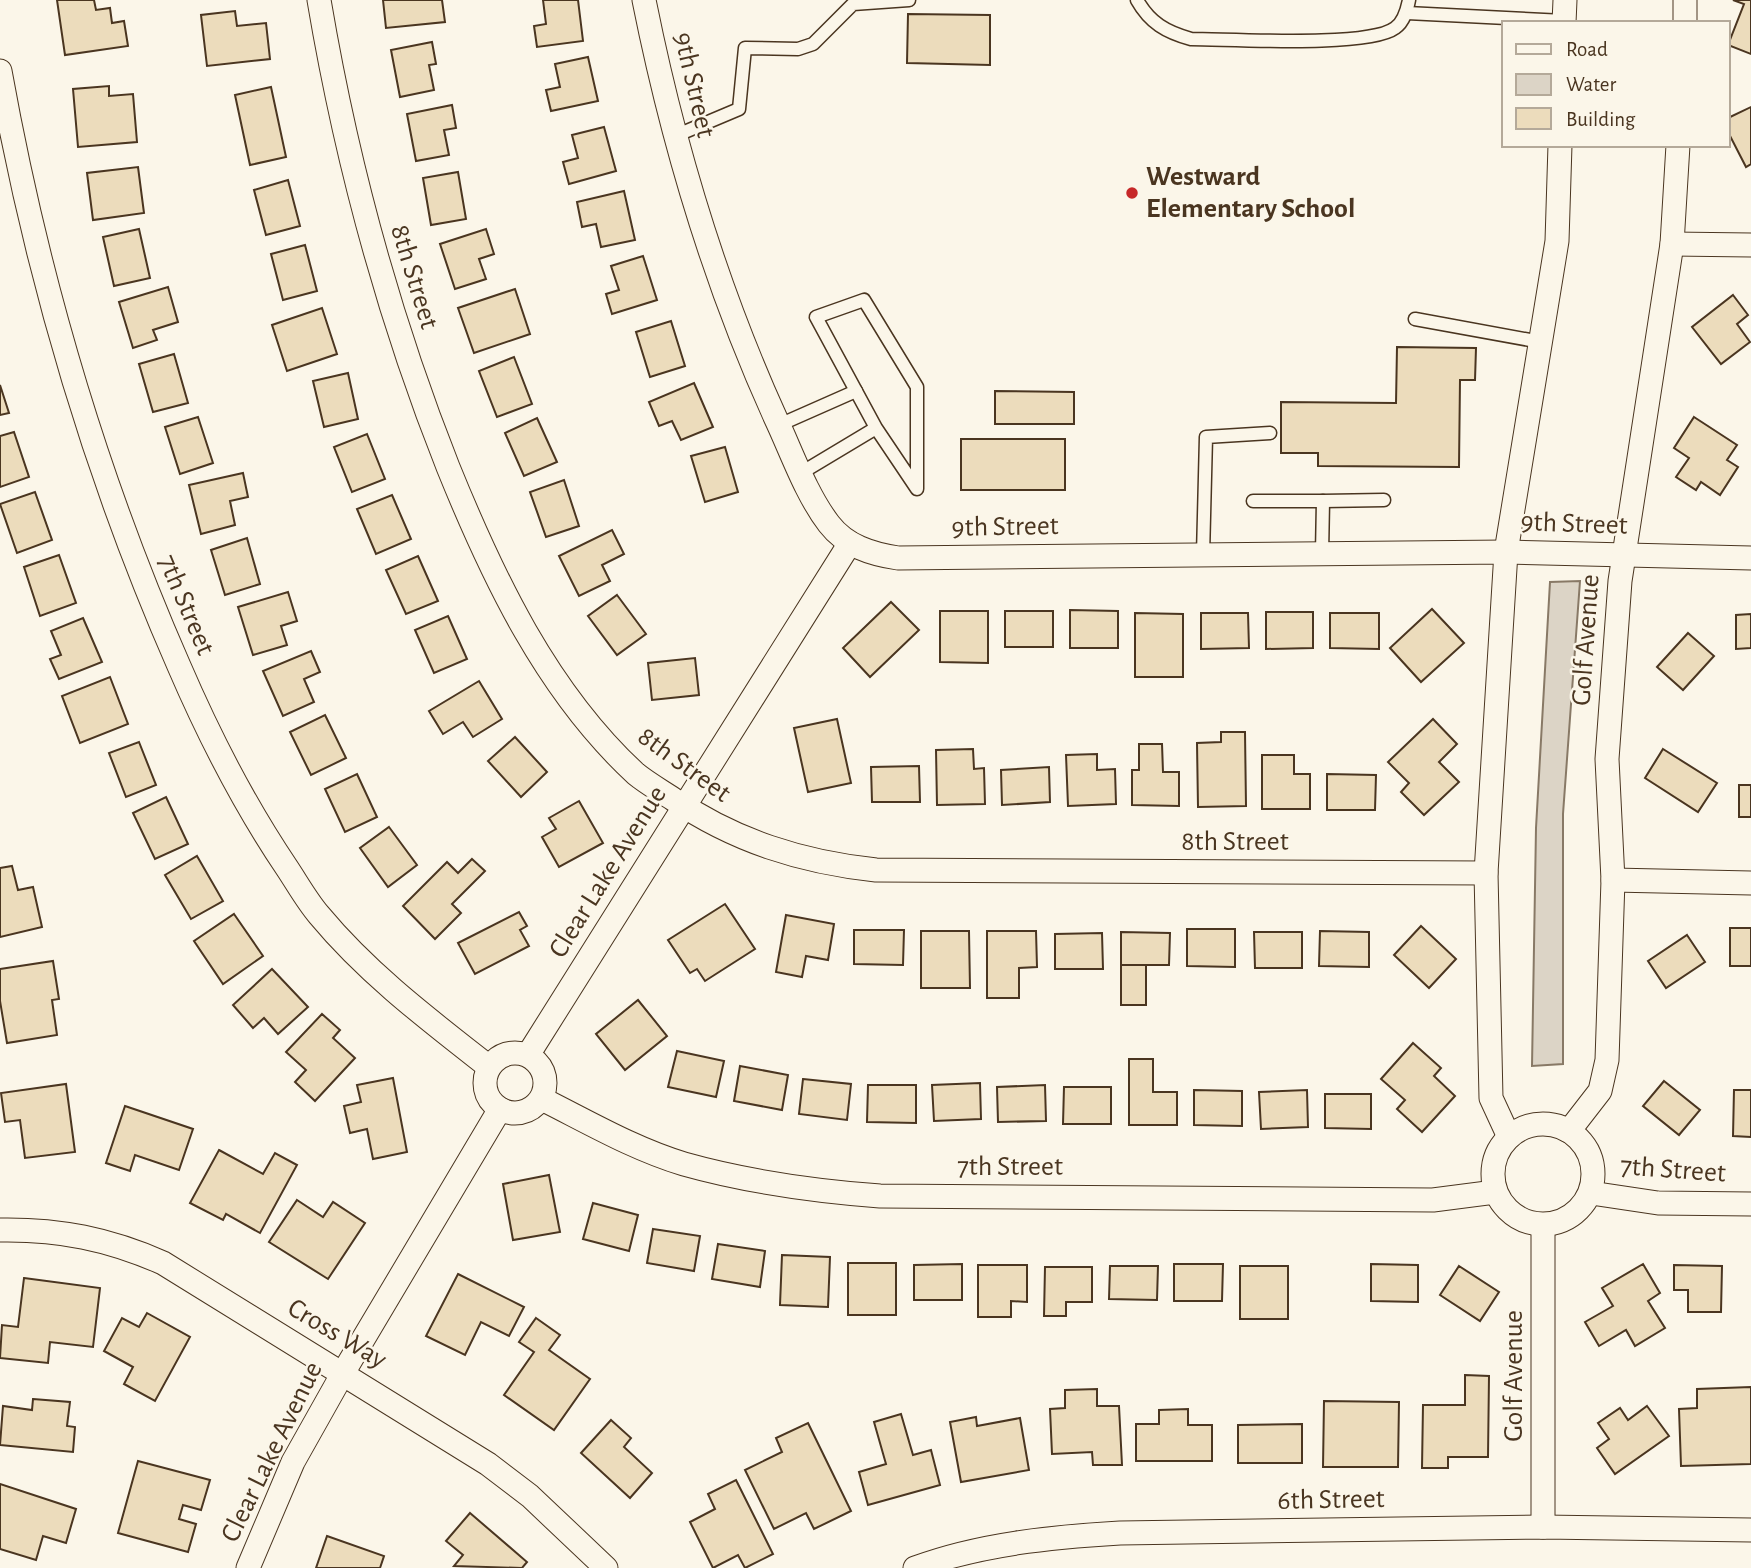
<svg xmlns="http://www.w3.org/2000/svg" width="1751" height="1568" viewBox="0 0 1751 1568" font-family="'Alegreya Sans',sans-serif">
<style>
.water{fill:#dcd4c6;stroke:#887966;stroke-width:2}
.building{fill:#ecdcbc;stroke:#4a3520;stroke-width:2}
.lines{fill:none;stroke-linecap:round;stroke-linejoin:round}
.lane-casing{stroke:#4a3520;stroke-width:15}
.street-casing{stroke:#4a3520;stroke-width:25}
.lane{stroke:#fbf6e9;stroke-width:12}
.street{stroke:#fbf6e9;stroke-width:23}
.poi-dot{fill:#c62828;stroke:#fbf6e9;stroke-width:2.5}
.labels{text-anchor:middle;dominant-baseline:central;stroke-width:5;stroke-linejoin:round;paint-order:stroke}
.street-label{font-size:28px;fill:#4a3520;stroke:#fbf6e9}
.poi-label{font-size:28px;font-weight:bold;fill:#4a3520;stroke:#fbf6e9;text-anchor:start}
</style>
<rect width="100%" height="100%" fill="#fbf6e9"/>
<polygon class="water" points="1580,581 1563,814 1563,1064 1532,1066 1536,828 1550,582"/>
<g class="building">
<polygon points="57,0 94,0 96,10 110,8 112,23 124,21 128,46 65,55"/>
<polygon points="383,0 442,0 445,22 386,28"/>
<polygon points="543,0 578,0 583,41 537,47 534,26 546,24"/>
<polygon points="1733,0 1751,0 1751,54 1728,45 1744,4"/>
<polygon points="235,11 237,26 266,23 270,59 207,66 201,15"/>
<polygon points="908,14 990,15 990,65 907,63"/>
<polygon points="432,42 436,64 429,65 434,90 400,97 391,50"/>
<polygon points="588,57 598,101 551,111 546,90 560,87 555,64"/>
<polygon points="109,86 109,96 133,94 137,142 78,147 73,89"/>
<polygon points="271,87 286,157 250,165 235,95"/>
<polygon points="452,105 456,128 444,130 449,155 416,161 407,114"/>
<polygon points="1751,107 1751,164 1746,167 1728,132 1728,118"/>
<polygon points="604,127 616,171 569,184 563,162 578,158 572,135"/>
<polygon points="138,167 144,213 93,220 87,173"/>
<polygon points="458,172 466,219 431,225 423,178"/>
<polygon points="288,180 300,226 266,235 254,190"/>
<polygon points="624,191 635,240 601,247 596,224 582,227 577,202"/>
<polygon points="139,229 150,278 114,286 103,237"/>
<polygon points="486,229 494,254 479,259 486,279 455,289 440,244"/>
<polygon points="305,245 317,291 283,300 271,254"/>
<polygon points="643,256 657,300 612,314 606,294 619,290 611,266"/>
<polygon points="168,287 178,322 153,330 157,340 133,348 119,302"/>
<polygon points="515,289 530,334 474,353 458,308"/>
<polygon points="1733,295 1748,315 1737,324 1750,342 1721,364 1692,327"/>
<polygon points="322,308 337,354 287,371 272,325"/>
<polygon points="671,321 685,366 650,377 636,332"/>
<polygon points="1397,347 1476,348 1475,380 1460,380 1459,467 1318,466 1318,453 1281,453 1281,402 1396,403"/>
<polygon points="174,354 188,403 153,412 139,364"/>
<polygon points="514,357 532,404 497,417 479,371"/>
<polygon points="348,373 358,419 324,427 313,381"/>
<polygon points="694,383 713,427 681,440 672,421 659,426 649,402"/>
<polygon points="0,385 9,413 0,415"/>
<polygon points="995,391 1074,392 1074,424 995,424"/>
<polygon points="198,417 213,463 180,474 165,427"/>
<polygon points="1694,417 1737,445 1727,460 1738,467 1720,495 1701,482 1696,490 1676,477 1689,458 1674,448"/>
<polygon points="537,418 557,462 524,476 505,433"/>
<polygon points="14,432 29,477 0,487 0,436"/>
<polygon points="367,434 385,479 352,492 334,447"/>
<rect x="961" y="439" width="104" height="51"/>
<polygon points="725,447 738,492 705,502 691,456"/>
<polygon points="243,473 248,497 230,501 235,525 201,534 189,485"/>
<polygon points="564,480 579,526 546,537 530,492"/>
<polygon points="35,492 52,540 17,553 0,504"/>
<polygon points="392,495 411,539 376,554 357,509"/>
<polygon points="612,530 624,554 602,565 610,581 579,596 559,556"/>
<polygon points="247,538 260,584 225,595 211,550"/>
<polygon points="59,555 76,603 40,616 24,567"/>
<polygon points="418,556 438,601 406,614 386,570"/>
<polygon points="288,592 297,621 281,626 287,645 253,655 238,607"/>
<polygon points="617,595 646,634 617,655 588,616"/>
<polygon points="891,602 919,630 870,677 843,648"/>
<polygon points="1432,609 1464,643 1421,682 1390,648"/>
<polygon points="1070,610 1118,611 1118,648 1070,648"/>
<polygon points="940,611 988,611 988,663 940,662"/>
<rect x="1005" y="611" width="48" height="36"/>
<polygon points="1266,612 1313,612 1313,648 1266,649"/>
<polygon points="1135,613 1183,614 1183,677 1135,677"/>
<polygon points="1201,613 1248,613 1249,648 1201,649"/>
<polygon points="1330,613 1379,613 1379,649 1330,648"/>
<polygon points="1751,614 1751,648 1736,649 1736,615"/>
<polygon points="448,616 467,659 434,673 415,630"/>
<polygon points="83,618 102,662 59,679 50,659 61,655 51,631"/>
<polygon points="1688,633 1714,656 1683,690 1657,667"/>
<polygon points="311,651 320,672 304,679 314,702 283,716 263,671"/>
<polygon points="695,658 699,695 652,700 648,663"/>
<polygon points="110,677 128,724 80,743 62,696"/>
<polygon points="479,681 502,719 473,737 463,722 443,734 429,711"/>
<polygon points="325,715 346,758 311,775 290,732"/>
<polygon points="837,719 851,783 808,792 794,728"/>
<polygon points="1433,719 1457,744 1439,762 1459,782 1424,815 1401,792 1409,783 1388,762"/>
<polygon points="1221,732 1245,732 1246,806 1198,807 1197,743 1221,742"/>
<polygon points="515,737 547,772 521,797 488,761"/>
<polygon points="139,742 156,785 126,797 109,753"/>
<polygon points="1139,744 1162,744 1163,772 1179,772 1179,806 1132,805 1132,770 1139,770"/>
<polygon points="973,749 974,769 984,768 985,804 937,805 936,750"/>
<polygon points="1663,749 1717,783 1698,812 1645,778"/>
<polygon points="1097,754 1097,770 1115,769 1116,804 1068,806 1066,755"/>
<polygon points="1262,755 1294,755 1294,774 1310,774 1310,809 1262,809"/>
<polygon points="919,766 920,802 872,802 871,767"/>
<polygon points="1049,767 1050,802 1002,805 1001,770"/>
<polygon points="357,774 377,817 345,832 325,789"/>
<polygon points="1327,774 1376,775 1375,810 1327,810"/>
<rect x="1739" y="785" width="12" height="32"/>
<polygon points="166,797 188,844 155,859 133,813"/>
<polygon points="579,801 603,843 559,867 542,837 556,829 549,818"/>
<polygon points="389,827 417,865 388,887 360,848"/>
<polygon points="197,856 223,901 191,919 165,875"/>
<polygon points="472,859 485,871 452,904 461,913 435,939 403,906 447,862 458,873"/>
<polygon points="12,866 18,890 33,887 42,927 0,937 0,868"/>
<polygon points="725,904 755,949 705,981 697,969 690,973 668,940"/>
<polygon points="519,912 527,926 520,930 529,946 475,974 458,943"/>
<polygon points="234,914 263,956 223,984 194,941"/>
<polygon points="786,915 834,924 828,960 806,956 802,977 776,972"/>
<polygon points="1421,926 1456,959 1429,988 1394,955"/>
<rect x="1730" y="928" width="21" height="38"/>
<polygon points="1187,929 1235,929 1235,967 1187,966"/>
<polygon points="854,930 904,930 903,965 854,964"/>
<polygon points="921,931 969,931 970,988 921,988"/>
<polygon points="987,931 1036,931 1037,967 1019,968 1019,998 987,998"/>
<polygon points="1320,931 1369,932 1369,967 1319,966"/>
<polygon points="1121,932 1170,933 1169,965 1121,965"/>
<polygon points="1254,932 1302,932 1302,968 1255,968"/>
<polygon points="1102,933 1103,969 1055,969 1055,934"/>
<polygon points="1687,935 1705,962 1666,988 1648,961"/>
<polygon points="53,961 59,999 52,1000 57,1035 7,1043 0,1001 0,969"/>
<rect x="1121" y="965" width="25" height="40"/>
<polygon points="272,969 308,1007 278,1034 264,1018 253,1028 233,1005"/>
<polygon points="638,1000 667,1036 625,1070 596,1034"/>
<polygon points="322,1014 340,1030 333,1038 355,1058 315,1101 295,1082 306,1070 286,1052"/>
<polygon points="1413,1043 1441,1068 1434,1076 1455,1096 1422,1132 1397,1109 1405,1100 1381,1079"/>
<polygon points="677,1051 724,1061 716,1097 668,1087"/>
<polygon points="1129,1059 1153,1059 1153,1092 1177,1092 1177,1125 1129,1125"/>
<polygon points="740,1066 788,1075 782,1110 734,1101"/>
<polygon points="393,1078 407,1152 373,1159 367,1129 350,1133 344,1106 361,1102 357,1085"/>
<polygon points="803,1079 851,1084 847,1120 799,1114"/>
<polygon points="1664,1081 1700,1110 1679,1135 1643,1106"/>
<polygon points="980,1083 981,1119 934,1121 932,1085"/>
<polygon points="66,1084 75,1152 25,1158 20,1120 5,1122 1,1093"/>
<polygon points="868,1085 916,1085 916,1123 867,1122"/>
<polygon points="1045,1085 1046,1121 998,1122 997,1087"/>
<polygon points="1064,1087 1111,1087 1111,1124 1063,1124"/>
<polygon points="1194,1090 1242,1091 1242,1126 1194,1125"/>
<polygon points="1307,1090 1308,1127 1261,1129 1259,1092"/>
<polygon points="1734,1090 1751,1090 1751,1137 1733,1136"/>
<polygon points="1325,1094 1371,1094 1371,1129 1325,1128"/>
<polygon points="125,1106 193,1129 179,1170 135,1155 130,1171 106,1163"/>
<polygon points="219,1150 263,1174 275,1153 297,1165 260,1233 226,1214 223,1220 190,1203"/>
<polygon points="549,1175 560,1232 513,1240 503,1184"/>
<polygon points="297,1200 323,1217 333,1202 365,1223 328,1279 269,1242"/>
<polygon points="593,1203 638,1215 629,1251 583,1239"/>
<polygon points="653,1229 700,1236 694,1271 647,1263"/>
<polygon points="718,1244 765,1251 760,1287 712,1279"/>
<polygon points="782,1255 830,1257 828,1307 780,1305"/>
<rect x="848" y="1263" width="48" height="52"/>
<polygon points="962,1264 962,1300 914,1300 914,1265"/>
<polygon points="1174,1264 1223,1264 1222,1301 1174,1301"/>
<polygon points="1371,1264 1418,1265 1418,1302 1371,1301"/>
<polygon points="1643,1264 1660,1293 1648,1301 1665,1328 1635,1346 1626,1330 1599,1346 1585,1322 1613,1306 1602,1288"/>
<polygon points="978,1265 1027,1265 1027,1302 1011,1301 1011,1317 978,1317"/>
<polygon points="1674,1265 1722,1266 1721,1312 1688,1312 1688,1290 1674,1290"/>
<polygon points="1110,1266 1158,1266 1157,1300 1109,1299"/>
<rect x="1240" y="1266" width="48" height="53"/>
<polygon points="1459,1266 1499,1292 1480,1321 1440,1295"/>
<polygon points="1045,1267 1092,1267 1092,1302 1066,1302 1066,1316 1044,1316"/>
<polygon points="458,1274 524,1307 509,1336 481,1322 465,1355 426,1336"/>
<polygon points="24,1278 100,1288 93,1347 50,1342 48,1363 0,1358 2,1325 18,1327"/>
<polygon points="147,1313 190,1337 155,1401 124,1384 133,1367 104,1351 122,1318 139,1327"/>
<polygon points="536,1318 560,1335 549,1350 590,1379 554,1430 504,1395 534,1352 519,1342"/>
<polygon points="1465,1375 1489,1376 1488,1457 1448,1457 1448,1468 1422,1468 1423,1405 1465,1405"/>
<polygon points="1751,1387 1751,1464 1681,1466 1679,1409 1697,1408 1697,1389"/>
<polygon points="1097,1389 1097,1406 1119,1406 1122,1465 1093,1465 1092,1452 1052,1454 1050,1409 1065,1408 1065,1390"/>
<polygon points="33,1399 70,1402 67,1426 75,1427 73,1452 0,1445 3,1406 32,1410"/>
<polygon points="1324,1401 1399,1402 1398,1467 1323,1467"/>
<polygon points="1647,1406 1669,1436 1615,1474 1597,1448 1609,1439 1598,1423 1620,1408 1628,1420"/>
<polygon points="1188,1409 1188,1425 1212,1425 1212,1461 1136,1461 1136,1424 1159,1424 1159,1410"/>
<polygon points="901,1414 913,1455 931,1450 940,1485 868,1505 859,1472 886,1464 874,1422"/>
<polygon points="976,1417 977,1426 1020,1418 1029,1470 961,1482 950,1422"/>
<polygon points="611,1420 631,1438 624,1447 652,1473 630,1498 581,1453"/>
<polygon points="808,1423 851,1511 814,1529 806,1513 774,1529 745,1470 782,1452 776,1438"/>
<polygon points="1302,1424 1302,1463 1238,1463 1238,1425"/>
<polygon points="138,1461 210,1480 201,1510 183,1505 179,1519 196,1524 188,1552 118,1533"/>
<polygon points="736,1480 773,1554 745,1568 738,1555 713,1568 690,1522 715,1509 708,1494"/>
<polygon points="0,1484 76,1509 66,1543 43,1536 36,1560 0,1549"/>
<polygon points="470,1513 527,1562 522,1568 454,1566 463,1555 446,1541"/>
<polygon points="327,1536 384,1556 380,1568 316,1568"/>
</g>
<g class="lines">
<defs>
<g id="lane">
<path d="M1137 0C1150 23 1166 32 1191 39 1230 39 1368 48 1395 28 1404 22 1407 10 1409 0"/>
<polyline points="1407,13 1564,21"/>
<polyline points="675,136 739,109 745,48 798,49 813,44 853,4 909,0"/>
<polyline points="1415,319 1541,342"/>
<polyline points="779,425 856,391"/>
<polyline points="801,473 876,428 816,317 864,300 917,387 917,489 876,428"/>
<polyline points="1253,501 1323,501 1322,554"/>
<polyline points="1323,501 1384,500"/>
<polyline points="1203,555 1206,437 1270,433"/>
</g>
<g id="street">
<path d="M319 0C346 160 388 316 448 467 493 578 547 692 636 774 647 783 661 791 673 799 735 841 801 862 876 870L1486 873"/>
<path d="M644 0C673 145 715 285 776 419 792 453 806 494 829 524 846 546 871 554 898 558L1506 552 1751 558"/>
<polyline points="1564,23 1565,0"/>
<polyline points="1685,23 1685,0"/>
<path d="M0 71C37 277 95 475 179 666 210 738 243 803 287 868 297 883 307 901 319 915 368 974 429 1020 489 1067"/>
<polyline points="1672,244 1751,245"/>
<polyline points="1613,880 1751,883"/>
<circle cx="515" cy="1083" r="30"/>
<polyline points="528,1055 850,543"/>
<path d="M542 1099C588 1122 634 1149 684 1164 748 1182 814 1191 880 1196L1433 1200 1495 1192"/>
<circle cx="1543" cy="1174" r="50"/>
<polyline points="1569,1131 1600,1091 1607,1060 1613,880 1607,759 1620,581 1672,244 1678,145"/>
<polyline points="1509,1137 1491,1098 1486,873 1506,552 1557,241 1560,145"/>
<polyline points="1591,1193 1658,1203 1751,1204"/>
<polyline points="1543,1225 1543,1527"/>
<path d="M0 1230C59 1229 109 1239 163 1263L488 1464 530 1496 606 1568"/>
<polyline points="248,1568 293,1462 343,1373 500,1109"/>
<path d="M915 1568C980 1544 1052 1537 1120 1533L1543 1527 1751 1530"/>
</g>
</defs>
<use href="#lane" class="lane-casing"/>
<use href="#street" class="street-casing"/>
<use href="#lane" class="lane"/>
<use href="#street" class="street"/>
</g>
<circle class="poi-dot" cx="1132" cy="193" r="7"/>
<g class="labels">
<g class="street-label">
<text transform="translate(694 85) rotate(77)">9th Street</text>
<text transform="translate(414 277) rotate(73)">8th Street</text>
<text transform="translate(1574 524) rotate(2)">9th Street</text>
<text transform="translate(1005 527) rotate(-1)">9th Street</text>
<text transform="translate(186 605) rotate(67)">7th Street</text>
<text transform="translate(1586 640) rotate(-86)">Golf Avenue</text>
<text transform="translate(684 765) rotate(36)">8th Street</text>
<text x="1235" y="842">8th Street</text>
<text transform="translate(608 872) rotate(-58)">Clear Lake Avenue</text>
<text x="1010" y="1167">7th Street</text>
<text transform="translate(1673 1170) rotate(4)">7th Street</text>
<text transform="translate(337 1334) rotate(31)">Cross Way</text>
<text transform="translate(1514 1376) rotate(-90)">Golf Avenue</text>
<text transform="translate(272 1452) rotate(-64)">Clear Lake Avenue</text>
<text transform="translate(1331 1500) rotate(-1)">6th Street</text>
</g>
<g class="poi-label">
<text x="1146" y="177">Westward<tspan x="1146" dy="32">Elementary School</tspan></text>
</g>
</g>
<rect x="1502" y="21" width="228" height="126" fill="#fbf6e9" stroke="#b4a999" stroke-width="2"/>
<rect x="1516" y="44" width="35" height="10" fill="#fbf6e9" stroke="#b4a999" stroke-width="2"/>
<text x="1566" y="56" font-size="21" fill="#4a3520">Road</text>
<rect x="1516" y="74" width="35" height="21" fill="#dcd4c6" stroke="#b4a999" stroke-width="2"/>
<text x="1566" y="91" font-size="21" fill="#4a3520">Water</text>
<rect x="1516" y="108" width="35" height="21" fill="#ecdcbc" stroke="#b4a999" stroke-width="2"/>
<text x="1566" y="126" font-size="21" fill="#4a3520">Building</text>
</svg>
